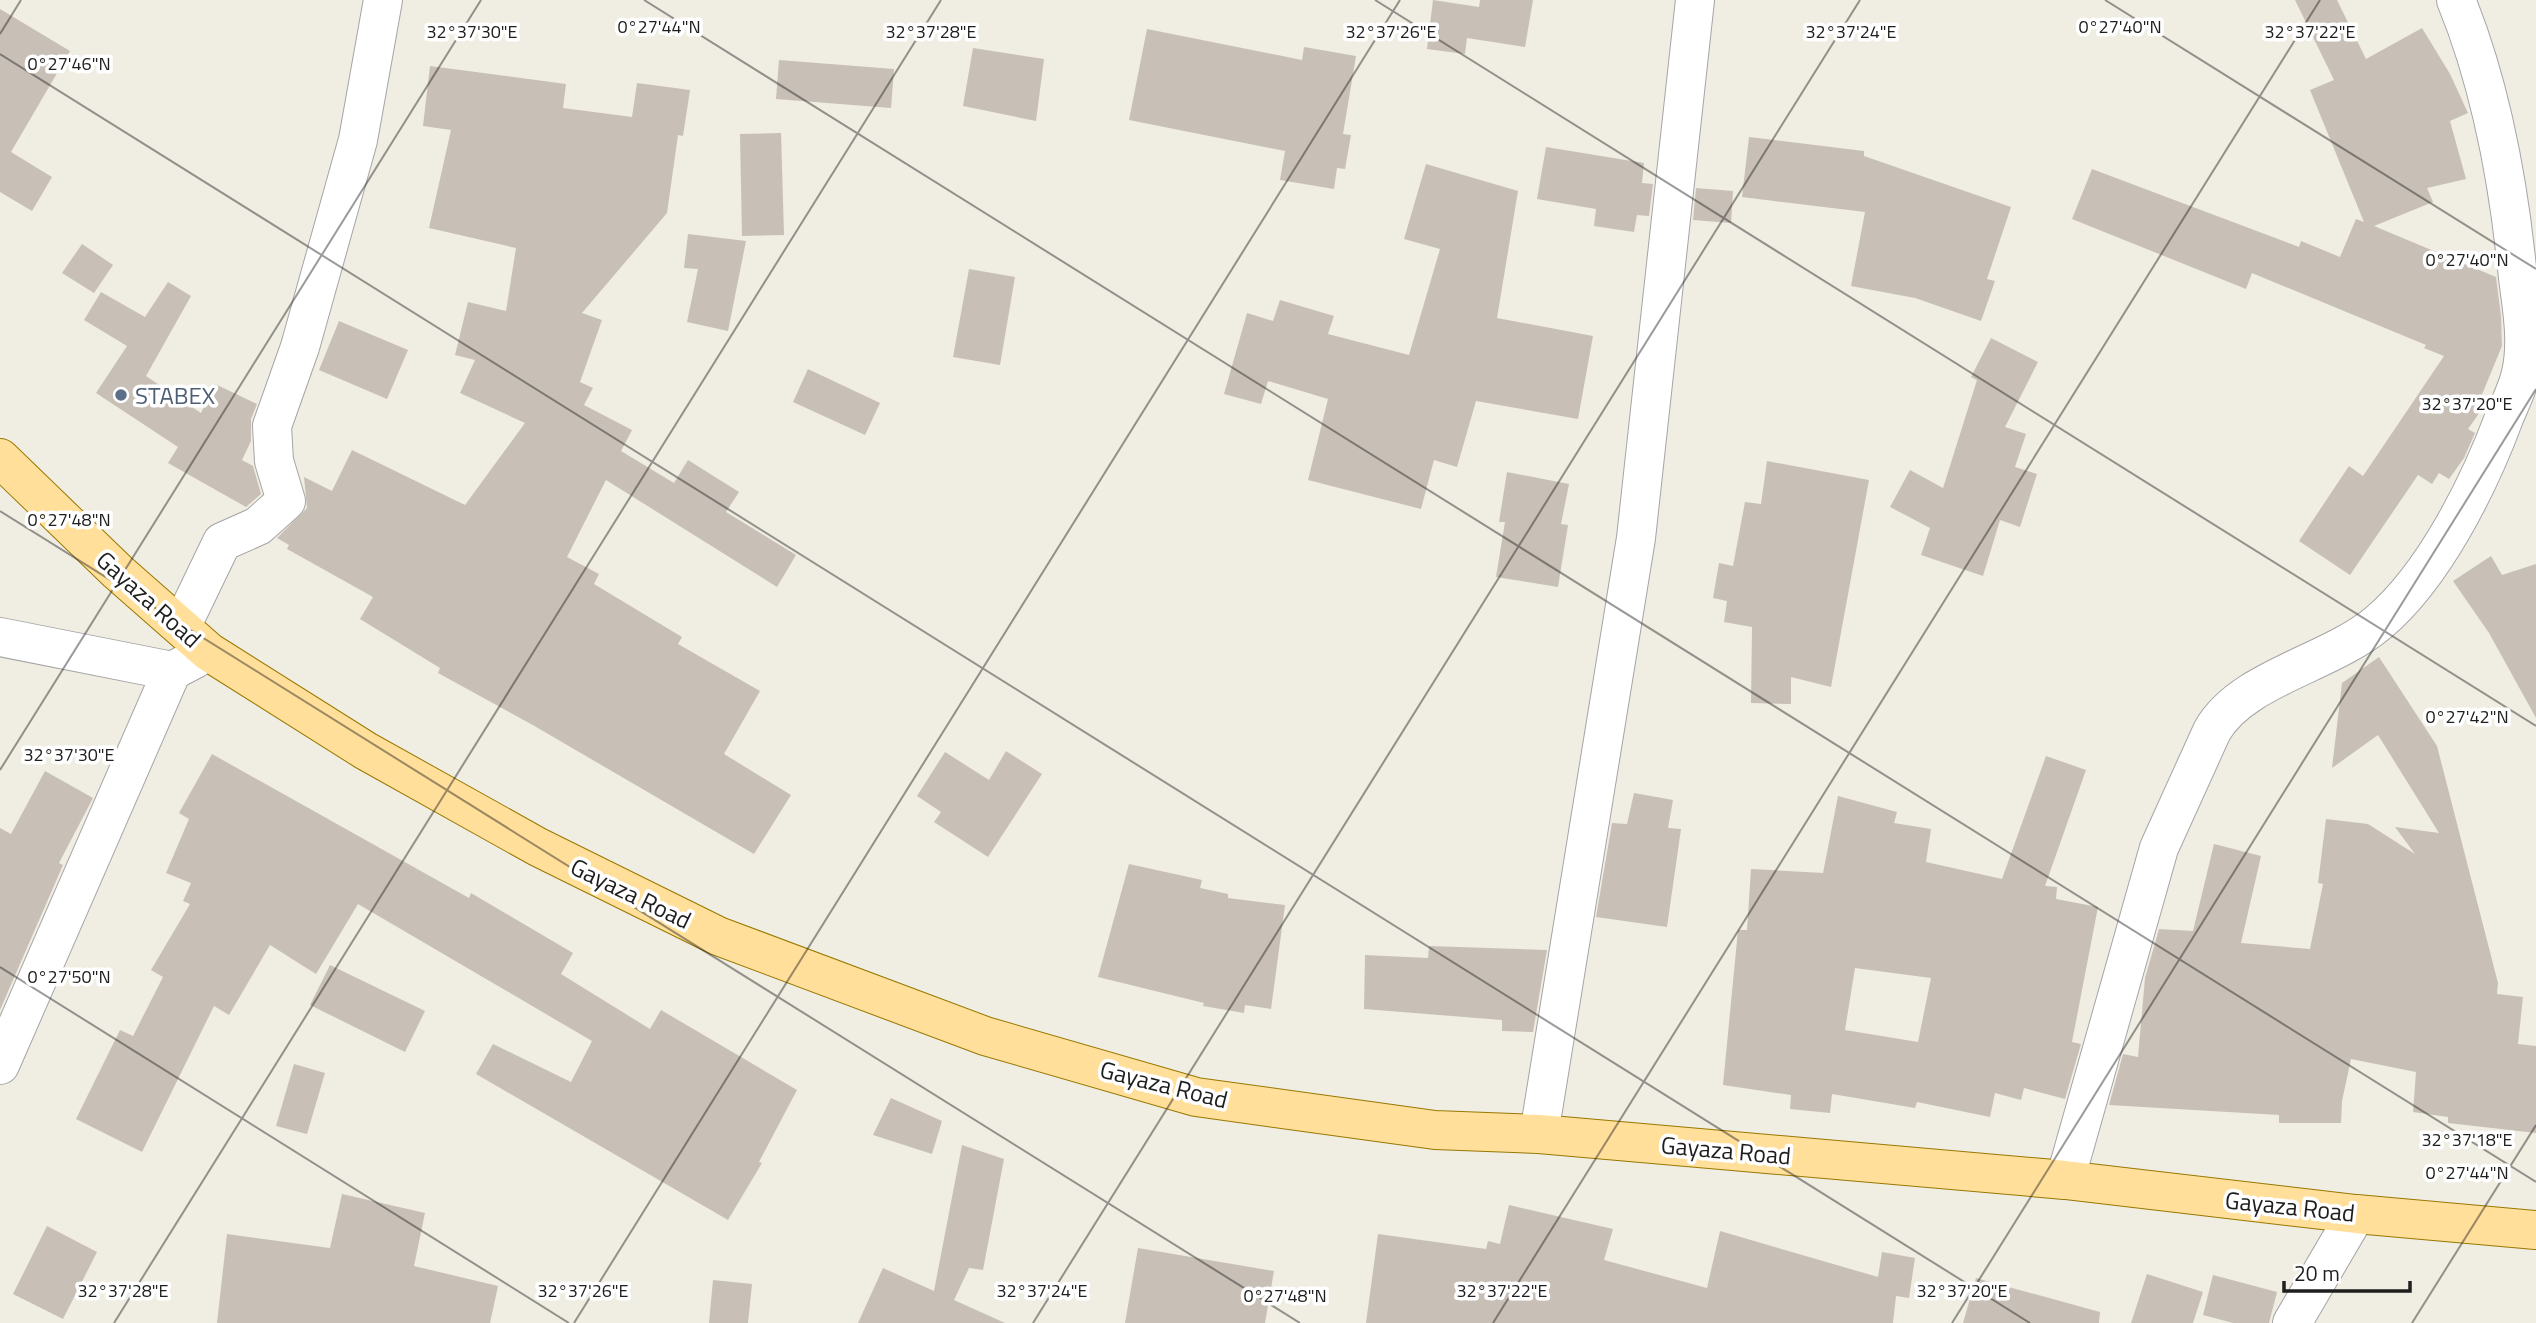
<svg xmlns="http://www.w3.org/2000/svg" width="2536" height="1323" viewBox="0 0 2536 1323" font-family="'Titillium Web',sans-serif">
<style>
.building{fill:#c8c0b6;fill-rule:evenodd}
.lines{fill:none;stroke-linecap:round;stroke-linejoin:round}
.minor-casing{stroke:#a5a5a5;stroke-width:40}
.primary-casing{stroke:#987800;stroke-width:40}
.minor{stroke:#fff;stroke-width:38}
.primary{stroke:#ffdf99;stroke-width:38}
.ticks{fill:none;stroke:#1e1e1e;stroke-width:2;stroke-opacity:0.45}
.service-dot{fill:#5c6f8a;stroke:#fff;stroke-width:2.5}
.labels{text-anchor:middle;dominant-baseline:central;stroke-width:7;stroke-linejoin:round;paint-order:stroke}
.service-label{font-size:24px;fill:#4e5e75;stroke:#fff;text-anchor:start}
.street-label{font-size:24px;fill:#1e1e1e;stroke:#fff}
.ticks-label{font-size:18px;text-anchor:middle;fill:#1e1e1e;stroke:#fff;stroke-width:7;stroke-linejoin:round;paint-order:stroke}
</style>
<rect width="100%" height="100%" fill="#f0ede3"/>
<g class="building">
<polygon points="1433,0 1479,7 1480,0 1533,0 1525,47 1467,38 1465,54 1427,49"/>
<polygon points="2295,0 2337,0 2366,59 2422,28 2450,74 2468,113 2450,121 2466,179 2427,188 2433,202 2374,226 2496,277 2501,316 2502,346 2476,409 2480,412 2468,429 2475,433 2464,458 2449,479 2439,473 2432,484 2418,475 2350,575 2299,541 2349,466 2363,476 2444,356 2424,348 2426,345 2252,273 2246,289 2072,219 2092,169 2299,247 2301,241 2340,257 2356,219 2364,222 2310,90 2334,80"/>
<polygon points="0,9 70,51 11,152 52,177 32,211 0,192"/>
<polygon points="1147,29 1302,60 1304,47 1356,56 1343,134 1351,135 1345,169 1337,168 1334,189 1280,180 1285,151 1129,120"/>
<polygon points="973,48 1044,59 1036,121 963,106"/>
<polygon points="779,60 894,69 891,108 776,99"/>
<polygon points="430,66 566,84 563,108 632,117 637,83 690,90 683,136 678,135 667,213 582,313 602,320 580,382 593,388 584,405 632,430 621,451 674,483 688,460 739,492 726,512 796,555 777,587 606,480 567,557 599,574 594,584 682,637 678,644 760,691 724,754 791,795 754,854 531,724 438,673 440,668 360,619 373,597 287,549 289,545 277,538 307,508 304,477 332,491 352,450 465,505 525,423 460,393 475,360 455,355 468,302 506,311 516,248 429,228 451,130 423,126"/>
<polygon points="781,133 784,235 742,236 740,134"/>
<polygon points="1749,137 1864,151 1864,156 2011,207 1987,279 1995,281 1981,321 1915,298 1851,286 1865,212 1742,197"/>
<polygon points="1546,147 1644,163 1642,183 1653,184 1649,216 1637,215 1634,232 1594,226 1596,209 1537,199"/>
<polygon points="1426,164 1518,191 1497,318 1593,336 1578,419 1476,401 1457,467 1434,460 1421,509 1308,480 1328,399 1268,381 1261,404 1224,394 1247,313 1273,321 1280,300 1334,316 1328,334 1409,355 1440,249 1404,239"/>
<polygon points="1696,188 1733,191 1731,223 1693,220"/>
<polygon points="688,234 746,241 728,331 687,322 698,269 684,268"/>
<polygon points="82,244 113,265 94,293 62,273"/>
<polygon points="969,269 1015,277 1000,365 953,357"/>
<polygon points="168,282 191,296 146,376 201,413 215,384 257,404 251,419 251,441 242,460 253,466 261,494 246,507 168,463 178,447 96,393 127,346 84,320 101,292 145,317"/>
<polygon points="339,321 408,350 387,399 319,370"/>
<polygon points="1991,338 2038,362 2005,427 2026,434 2015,467 2037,474 2020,527 2000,520 1983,576 1921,555 1930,528 1890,507 1910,470 1943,488 1977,380 1971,377"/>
<polygon points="808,369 880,403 865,435 793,402"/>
<polygon points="1767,461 1869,480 1831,687 1791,677 1791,704 1751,703 1752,627 1724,622 1727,601 1713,598 1719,563 1733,566 1745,502 1761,504"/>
<polygon points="1507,472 1569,484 1561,524 1568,525 1558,587 1496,577 1505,522 1499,522"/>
<polygon points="2491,556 2502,575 2536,564 2536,718 2489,633 2453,581"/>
<polygon points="2379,657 2437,746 2498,983 2497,994 2523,997 2518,1044 2536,1046 2536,1133 2448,1123 2448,1117 2413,1112 2416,1072 2351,1059 2342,1101 2341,1123 2279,1123 2279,1115 2109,1105 2123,1054 2138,1057 2145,978 2159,929 2193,931 2214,844 2261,856 2241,943 2310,949 2323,884 2318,883 2326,819 2368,824 2415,854 2395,827 2439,833 2378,735 2332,768 2342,683"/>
<polygon points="1006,751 1042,774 988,857 934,822 941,812 917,796 945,752 989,780"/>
<polygon points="212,754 469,898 471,893 573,953 561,974 650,1029 661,1010 797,1090 759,1162 762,1163 728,1220 476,1074 493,1044 571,1082 592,1041 358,904 316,974 270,945 229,1015 214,1006 142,1152 76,1119 120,1030 133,1036 163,977 151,970 190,904 183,901 191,883 166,873 189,819 179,813"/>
<path d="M2046 756 2086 770 2045 886 2057 887 2056 899 2098 907 2072 1042 2081 1044 2065 1099 2024 1088 2021 1100 1995 1093 1990 1117 1917 1102 1915 1108 1832 1094 1830 1113 1790 1109 1791 1095 1723 1085 1738 930H1747L1751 869 1823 873 1838 796 1897 812 1894 823 1931 829 1926 862 2002 879ZM1855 968 1931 978 1918 1042 1845 1030Z"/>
<polygon points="45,771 93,798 59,863 63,865 0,1010 0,828 11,834"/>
<polygon points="1634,793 1673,800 1668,828 1681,829 1667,927 1596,917 1612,823 1627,824"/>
<polygon points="1129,864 1202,880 1200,888 1228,894 1228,898 1285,905 1271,1009 1245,1005 1244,1013 1203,1006 1204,1003 1098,977"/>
<polygon points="1429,946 1547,950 1533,1032 1502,1031 1502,1020 1364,1009 1365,955 1428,958"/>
<polygon points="330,965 425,1011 405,1052 310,1005"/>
<polygon points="294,1064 325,1073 307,1134 276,1126"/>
<polygon points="891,1098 942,1121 932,1154 873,1135"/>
<polygon points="962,1145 1004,1159 983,1270 969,1268 954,1300 1005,1323 858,1323 883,1268 934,1291"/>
<polygon points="342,1194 425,1213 414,1266 498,1286 490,1323 217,1323 227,1234 330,1248"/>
<polygon points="1509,1205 1613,1229 1604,1260 1707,1288 1720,1231 1878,1277 1882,1252 1915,1258 1909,1298 1896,1296 1893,1323 1366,1323 1378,1234 1486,1249 1488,1241 1500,1244"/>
<polygon points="47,1226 97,1252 63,1319 13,1294"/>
<polygon points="1138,1248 1274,1271 1265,1323 1125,1323"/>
<polygon points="2147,1274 2203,1292 2193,1323 2131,1323"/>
<polygon points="2213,1275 2277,1292 2269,1323 2233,1323 2203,1315"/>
<polygon points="1976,1278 2100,1312 2099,1323 1963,1323"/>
<polygon points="713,1280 752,1284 748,1323 709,1323"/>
</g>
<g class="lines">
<defs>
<g id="minor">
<polyline points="182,625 222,542 258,526 286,501 274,461 272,426 300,347 358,140 383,0"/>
<polyline points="0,637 172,671 195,659"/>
<polyline points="0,1065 172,671"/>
<polyline points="1539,1134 1636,538 1695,0"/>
<path d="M2065 1180 2159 848 2212 731C2242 678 2329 664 2378 623 2434 576 2479 485 2504 418 2510 403 2518 388 2521 373 2528 342 2522 309 2518 278 2509 184 2492 88 2456 0"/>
<polyline points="2292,1323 2356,1214"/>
</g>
<polyline id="primary" points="0,458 118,572 209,652 366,751 538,847 718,936 985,1036 1196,1097 1435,1130 1539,1134 2065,1180 2356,1214 2536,1230"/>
</defs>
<use href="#minor" class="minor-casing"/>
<use href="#primary" class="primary-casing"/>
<use href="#minor" class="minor"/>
<use href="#primary" class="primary"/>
</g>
<path class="ticks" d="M644 0 2536 1182M1375 0 2536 726M2105 0 2536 269M0 34 21 0M0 54 2030 1323M0 511 1300 1323M0 770 481 0M0 967 569 1323M114 1323 941 0M574 1323 1400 0M1033 1323 1860 0M1493 1323 2320 0M1952 1323 2536 389M2412 1323 2536 1125"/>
<circle class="service-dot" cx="121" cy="395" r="7"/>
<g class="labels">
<g class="service-label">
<text x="135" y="395">STABEX</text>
</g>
<g class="street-label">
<text transform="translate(149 599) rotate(42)">Gayaza Road</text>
<text transform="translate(631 893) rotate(26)">Gayaza Road</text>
<text transform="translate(1164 1084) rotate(14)">Gayaza Road</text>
<text transform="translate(1726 1150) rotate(5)">Gayaza Road</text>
<text transform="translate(2290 1206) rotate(6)">Gayaza Road</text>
</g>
</g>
<g class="ticks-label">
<text x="2120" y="33">0°27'40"N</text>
<text x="659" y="33">0°27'44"N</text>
<text x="472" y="38">32°37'30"E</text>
<text x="931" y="38">32°37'28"E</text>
<text x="1391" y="38">32°37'26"E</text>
<text x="1851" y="38">32°37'24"E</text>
<text x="2310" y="38">32°37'22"E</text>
<text x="69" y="70">0°27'46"N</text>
<text x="2467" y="266">0°27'40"N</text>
<text x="2467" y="410">32°37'20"E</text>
<text x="69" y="526">0°27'48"N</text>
<text x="2467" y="723">0°27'42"N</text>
<text x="69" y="761">32°37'30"E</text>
<text x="69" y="983">0°27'50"N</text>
<text x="2467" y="1146">32°37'18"E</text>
<text x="2467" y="1179">0°27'44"N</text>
<text x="123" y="1297">32°37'28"E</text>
<text x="583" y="1297">32°37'26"E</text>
<text x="1042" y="1297">32°37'24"E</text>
<text x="1502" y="1297">32°37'22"E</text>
<text x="1962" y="1297">32°37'20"E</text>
<text x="1285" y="1302">0°27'48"N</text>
</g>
<path d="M2284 1281v10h126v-10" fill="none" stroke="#1e1e1e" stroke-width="3.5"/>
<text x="2294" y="1281" font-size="21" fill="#1e1e1e" stroke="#ffffff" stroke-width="5" paint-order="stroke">20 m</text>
</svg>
